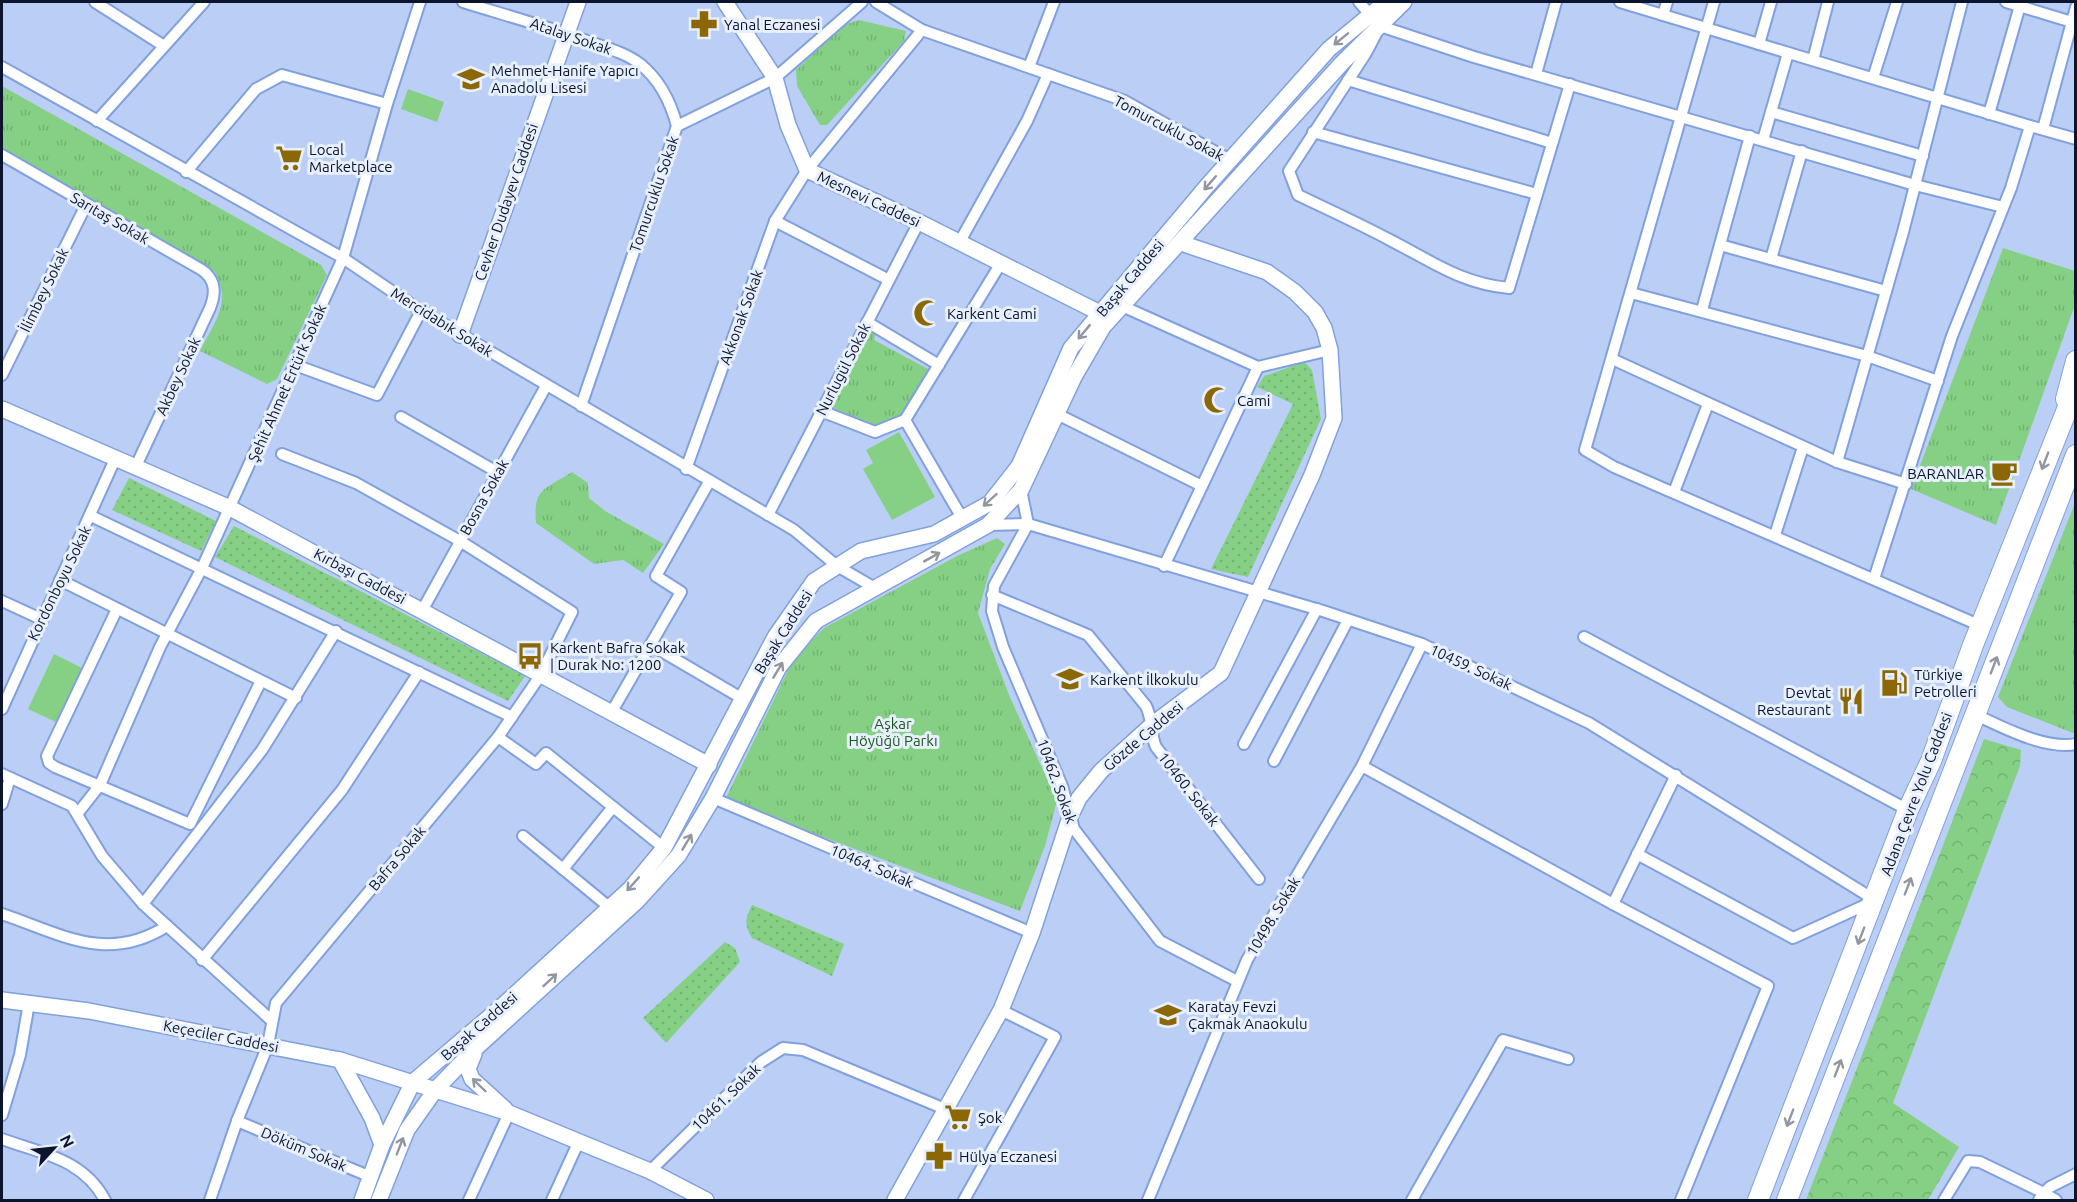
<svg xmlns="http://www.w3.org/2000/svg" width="2077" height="1202" viewBox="0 0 2077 1202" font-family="Ubuntu,sans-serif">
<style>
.grass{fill:url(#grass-dots)}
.forest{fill:url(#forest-crowns)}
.park{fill:url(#park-tufts)}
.garden{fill:#86d085}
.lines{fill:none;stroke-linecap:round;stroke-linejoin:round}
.street-casing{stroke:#81a0de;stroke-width:14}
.secondary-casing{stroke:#81a0de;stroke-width:18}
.highway-casing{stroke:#81a0de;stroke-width:22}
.street{stroke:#fff;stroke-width:10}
.secondary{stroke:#fff;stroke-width:15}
.highway{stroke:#fff;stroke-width:20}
.oneway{stroke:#9196a1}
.labels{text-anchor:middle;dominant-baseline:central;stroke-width:6;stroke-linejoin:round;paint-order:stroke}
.poi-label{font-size:15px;fill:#0b162e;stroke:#e8effd;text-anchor:start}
.street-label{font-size:15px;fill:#0b162e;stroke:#e8effd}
.park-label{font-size:15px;fill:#19591c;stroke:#e8effd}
</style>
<defs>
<pattern id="grass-dots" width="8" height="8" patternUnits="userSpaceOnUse" patternTransform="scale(1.5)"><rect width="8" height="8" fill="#86d085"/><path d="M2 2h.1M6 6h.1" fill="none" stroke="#72b273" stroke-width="1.8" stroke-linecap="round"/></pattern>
<pattern id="forest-crowns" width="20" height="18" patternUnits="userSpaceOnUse" patternTransform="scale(1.5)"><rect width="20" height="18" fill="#86d085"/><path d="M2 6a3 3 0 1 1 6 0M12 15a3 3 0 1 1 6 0" fill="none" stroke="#72b273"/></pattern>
<pattern id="park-tufts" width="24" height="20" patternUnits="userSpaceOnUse" patternTransform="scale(1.5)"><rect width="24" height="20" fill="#86d085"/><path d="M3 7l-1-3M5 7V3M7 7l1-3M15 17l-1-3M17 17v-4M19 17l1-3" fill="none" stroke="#72b273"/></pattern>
</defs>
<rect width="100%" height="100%" fill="#bbcff6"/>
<g class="grass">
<polygon points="1304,362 1312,370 1321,419 1248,577 1211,569 1293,404 1257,387 1264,376"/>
<polygon points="129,478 216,521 201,551 112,510"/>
<polygon points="234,526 525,676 508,701 215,557"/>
<path d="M752 905 844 944 832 976 752 938C744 925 745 919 752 905Z"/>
<polygon points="725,942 735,948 740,962 666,1043 643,1018"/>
</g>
<polygon class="forest" points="1984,739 2021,750 2020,766 1893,1103 1959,1147 1928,1200 1806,1200"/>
<g class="park">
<polygon points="859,20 906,31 904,41 827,125 820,125 797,86 796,70 844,25"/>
<path d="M2 86 321 265 327 275 277 379 267 384 200 351C214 322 232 304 215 272L2 148Z"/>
<polygon points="2003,248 2075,271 2076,302 1996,525 1911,489"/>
<polygon points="868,329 876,331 874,340 930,370 903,416 876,428 828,408"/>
<path d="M572 472 588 483 589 498 605 511 664 544 643 573 623 560 594 564 536 523C533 488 544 490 572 472Z"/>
<polygon points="2075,503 2076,733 2073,733 2007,707 1998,697"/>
<polygon points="997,538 1005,544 990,569 978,613 1009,695 1057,801 1045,846 1020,911 725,800 793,660 824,628 957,556"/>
</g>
<g class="garden">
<polygon points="408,89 444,102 437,122 401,109"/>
<polygon points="899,432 935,497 892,520 863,469 873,463 866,450"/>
<polygon points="54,654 82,668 56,722 28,709"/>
</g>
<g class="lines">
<defs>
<g id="street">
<polyline points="95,2 164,46"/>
<path d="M463 2C505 15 548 27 590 42 607 48 626 53 640 64 660 80 671 103 677 126"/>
<polyline points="876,2 922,30 1125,101 1230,160"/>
<polyline points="1359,2 1380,26 1474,57 1915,185 2003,207"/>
<polyline points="1620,2 2030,126"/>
<polyline points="1714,2 1585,450 1614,467 1981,626"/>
<polyline points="2006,2 2072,22"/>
<polyline points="1663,15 1667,2"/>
<path d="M1376 34 1366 53 1289 171 1298 195C1329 210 1360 224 1390 240 1431 261 1462 284 1509 288L1570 84"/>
<polyline points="1759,44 1771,2"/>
<polyline points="1813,60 1828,2"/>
<polyline points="2,67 343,258 421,311 794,530 837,566 875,588"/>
<polyline points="1029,67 1054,2"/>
<polyline points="1536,74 1556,2"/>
<polyline points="1873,78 1897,2"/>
<polyline points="1348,80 1552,143"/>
<polyline points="1771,112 1923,156"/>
<polyline points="1989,114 2021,2"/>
<polyline points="97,121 204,2"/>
<polyline points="2043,129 2076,7"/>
<polyline points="1313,132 1537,194"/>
<polyline points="1763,140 1788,53"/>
<path d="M2 155 202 270C216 280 216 293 210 308L136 466"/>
<polyline points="186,172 256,89 282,75 387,104"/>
<polyline points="775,221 889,280"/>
<polyline points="959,243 1027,121 1048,74"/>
<polyline points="1720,245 1886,291"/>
<polyline points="1771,259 1802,151"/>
<polyline points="1631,293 1867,356 1938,381"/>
<polyline points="1122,306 1258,367 1330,350"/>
<polyline points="1702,310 1750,136"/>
<polyline points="867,322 939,365"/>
<polyline points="1612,359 1837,462 1906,484"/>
<polyline points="295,365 377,395 421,311"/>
<polyline points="2,375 86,205"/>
<polyline points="581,406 677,126 775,78 862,2"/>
<polyline points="821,411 875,432 905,420"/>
<polyline points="1057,414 1202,486 1258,367"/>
<polyline points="401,417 497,472"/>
<polyline points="1837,462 1903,232 1962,2"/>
<polyline points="686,469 775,221 807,170 922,30"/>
<polyline points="1021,490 1028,524"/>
<polyline points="1674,492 1708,404"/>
<polyline points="768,515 919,222"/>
<polyline points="91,516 512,717"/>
<polyline points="962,518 905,420 1001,263"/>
<polyline points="1028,524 994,586 992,611 1003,647 1062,786 1074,829 1160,941 1237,981"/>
<polyline points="988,525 1028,524 1323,611 1422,644 1589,723 1875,900"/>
<polyline points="1775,535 1803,447"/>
<polyline points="1164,566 1202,486"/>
<polyline points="1874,579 1952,336 2011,188 2030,126 2076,139"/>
<polyline points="60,580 296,698"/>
<path d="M992 595 1088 635 1146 706C1153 720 1150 734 1156 747L1259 879"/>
<polyline points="2,601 41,619"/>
<polyline points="117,609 47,756 49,763 55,767 190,824 261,681"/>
<polyline points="423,609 546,386"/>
<polyline points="1584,637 1908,810"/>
<polyline points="651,645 743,699"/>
<polyline points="2,709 116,457"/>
<polyline points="611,713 681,592 656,576 709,482"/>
<path d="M1974 714C2002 727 2045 750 2076 744"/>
<polyline points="498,737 536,764 546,753 664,848"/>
<polyline points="1244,744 1317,609"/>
<polyline points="1274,761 1348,620"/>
<polyline points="1362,766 1613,904 1768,986 1681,1200"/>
<polyline points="2,774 72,806 102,856 143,904 271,1020"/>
<polyline points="713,798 1032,933"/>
<polyline points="2,804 10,778"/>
<polyline points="78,813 100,785 160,647 202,568 343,258 387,104 420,2"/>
<polyline points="523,836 609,907"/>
<polyline points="1637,854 1793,938 1872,902"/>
<polyline points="563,869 613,807"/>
<polyline points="143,904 262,750 336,631"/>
<polyline points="1613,904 1676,775"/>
<path d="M2 914C61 934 107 964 167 926"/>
<polyline points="202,960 342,790 419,672"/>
<polyline points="2,1115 20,1055 29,1003"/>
<polyline points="237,1121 371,1177"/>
<path d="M2 1139C43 1154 83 1159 105 1200"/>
<polyline points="650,1171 761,1062 783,1048 803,1050 945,1109"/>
<polyline points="210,1200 237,1121 268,1045 276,1003 498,737 540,676 572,612 460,541 356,483 282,454"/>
<polyline points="469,1200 509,1113"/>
<polyline points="552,1200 579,1141"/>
<polyline points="964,1200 1055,1037 1001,1010"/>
<polyline points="1148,1200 1247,960 1362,766 1422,644"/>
<polyline points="1412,1200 1503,1040 1568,1059"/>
<polyline points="1944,1200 1968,1161 1980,1162 2044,1193 2050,1187 2076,1174"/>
<polyline points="2039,1200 2044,1193 2056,1200"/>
</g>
<g id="secondary">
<polyline points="725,2 775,78 788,125 807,170 919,222 1100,313"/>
<polyline points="460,335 578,2"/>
<polyline points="2,409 230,508 709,765"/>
<polyline points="2,1000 89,1011 340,1060 509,1113 650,1171 706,1200"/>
<polyline points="474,1054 468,1069 472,1079 505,1109"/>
<polyline points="340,1060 372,1118 382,1145"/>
<polyline points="362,1200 382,1145 413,1082 500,1008 630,889 664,848 775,637 814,581 861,551 934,534 990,503 1019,466 1071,348 1207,186 1329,49 1386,2"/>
<polyline points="379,1200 407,1130 436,1089 476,1048 637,901 678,856 713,798 779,667 816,621 988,525 1021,490 1074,377 1103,327 1342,63 1404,2"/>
<polyline points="895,1200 1001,1010 1032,933 1070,817 1079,798 1101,771 1153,724 1221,673 1312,475 1334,418 1330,350 1324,328 1315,312 1295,292 1267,272 1181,243"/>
</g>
<g id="highway">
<polyline points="2066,399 2076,361"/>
<polyline points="1758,1200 1908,810 1931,761 1973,645 2076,387"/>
<polyline points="1787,1200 2076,455"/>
</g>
</defs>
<use href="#street" class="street-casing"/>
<use href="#secondary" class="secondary-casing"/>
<use href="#highway" class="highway-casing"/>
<use href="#street" class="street"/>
<use href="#secondary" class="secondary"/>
<use href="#highway" class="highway"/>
</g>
<defs><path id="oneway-shaft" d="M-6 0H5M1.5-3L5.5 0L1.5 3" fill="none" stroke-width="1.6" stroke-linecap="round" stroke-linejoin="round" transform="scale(1.5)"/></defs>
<g class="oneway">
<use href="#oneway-shaft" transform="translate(1341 39) rotate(141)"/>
<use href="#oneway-shaft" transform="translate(1210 183) rotate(131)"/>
<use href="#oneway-shaft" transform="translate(1084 332) rotate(130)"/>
<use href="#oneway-shaft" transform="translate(2045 461) rotate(111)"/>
<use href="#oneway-shaft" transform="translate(990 500) rotate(138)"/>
<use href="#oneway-shaft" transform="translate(932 557) rotate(-29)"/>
<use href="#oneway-shaft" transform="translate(1994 665) rotate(-69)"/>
<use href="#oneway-shaft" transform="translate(778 670) rotate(-59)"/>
<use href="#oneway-shaft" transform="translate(687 842) rotate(-59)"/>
<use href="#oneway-shaft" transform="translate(633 884) rotate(132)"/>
<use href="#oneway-shaft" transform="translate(1908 886) rotate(-69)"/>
<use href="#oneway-shaft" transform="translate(1861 936) rotate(111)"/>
<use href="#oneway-shaft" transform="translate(550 980) rotate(-43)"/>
<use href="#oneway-shaft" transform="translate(1838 1068) rotate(-69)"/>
<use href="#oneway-shaft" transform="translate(479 1085) rotate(-136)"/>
<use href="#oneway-shaft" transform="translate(1790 1118) rotate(111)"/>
<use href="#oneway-shaft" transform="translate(400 1146) rotate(-69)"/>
</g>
<defs>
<symbol id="pharmacy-bare" viewBox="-9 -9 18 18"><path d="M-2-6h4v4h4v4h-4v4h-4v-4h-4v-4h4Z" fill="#8b6706" stroke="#e8effd" stroke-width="2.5" paint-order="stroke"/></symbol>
<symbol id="school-bare" viewBox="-9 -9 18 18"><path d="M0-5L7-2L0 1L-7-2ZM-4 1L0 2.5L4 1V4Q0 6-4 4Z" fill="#8b6706" stroke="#e8effd" stroke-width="2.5" paint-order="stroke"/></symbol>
<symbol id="supermarket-bare" viewBox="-9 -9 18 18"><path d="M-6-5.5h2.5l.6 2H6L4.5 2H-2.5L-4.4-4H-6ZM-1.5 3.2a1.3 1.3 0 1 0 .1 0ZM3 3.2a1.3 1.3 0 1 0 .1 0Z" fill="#8b6706" stroke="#e8effd" stroke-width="2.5" paint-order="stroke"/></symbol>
<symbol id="mosque-bare" viewBox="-9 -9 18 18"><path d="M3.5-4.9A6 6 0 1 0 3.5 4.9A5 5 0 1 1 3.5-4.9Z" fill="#8b6706" stroke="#e8effd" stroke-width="2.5" paint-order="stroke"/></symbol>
<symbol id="cafe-bare" viewBox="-9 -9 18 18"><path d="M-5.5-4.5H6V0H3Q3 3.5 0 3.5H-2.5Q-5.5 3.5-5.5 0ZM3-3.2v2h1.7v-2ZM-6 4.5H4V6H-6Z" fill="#8b6706" stroke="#e8effd" stroke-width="2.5" paint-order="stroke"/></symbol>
<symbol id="bus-bare" viewBox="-9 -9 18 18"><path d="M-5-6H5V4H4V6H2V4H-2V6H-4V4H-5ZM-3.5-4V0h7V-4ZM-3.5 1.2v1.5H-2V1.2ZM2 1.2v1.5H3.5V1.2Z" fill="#8b6706" stroke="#e8effd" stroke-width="2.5" paint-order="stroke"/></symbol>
<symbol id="fuel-bare" viewBox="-9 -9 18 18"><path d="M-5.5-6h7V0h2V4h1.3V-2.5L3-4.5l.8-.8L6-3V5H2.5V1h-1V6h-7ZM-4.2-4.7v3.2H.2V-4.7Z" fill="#8b6706" stroke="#e8effd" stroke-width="2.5" paint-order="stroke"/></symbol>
<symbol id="restaurant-bare" viewBox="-9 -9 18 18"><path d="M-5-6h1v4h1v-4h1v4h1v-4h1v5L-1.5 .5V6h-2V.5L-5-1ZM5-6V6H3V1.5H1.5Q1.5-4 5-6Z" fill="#8b6706" stroke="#e8effd" stroke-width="2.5" paint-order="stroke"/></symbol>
</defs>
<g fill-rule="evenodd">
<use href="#pharmacy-bare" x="685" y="5" width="38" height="38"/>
<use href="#school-bare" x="452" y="60" width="38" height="38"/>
<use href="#supermarket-bare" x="270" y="139" width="38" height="38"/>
<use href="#mosque-bare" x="908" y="294" width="38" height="38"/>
<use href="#mosque-bare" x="1198" y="381" width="38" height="38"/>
<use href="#cafe-bare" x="1985" y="454" width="38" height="38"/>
<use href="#bus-bare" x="511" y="637" width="38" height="38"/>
<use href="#school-bare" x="1051" y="660" width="38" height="38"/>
<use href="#fuel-bare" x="1875" y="664" width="38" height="38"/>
<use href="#restaurant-bare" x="1832" y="682" width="38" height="38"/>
<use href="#school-bare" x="1149" y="996" width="38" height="38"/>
<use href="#supermarket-bare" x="939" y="1098" width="38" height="38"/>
<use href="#pharmacy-bare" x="920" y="1137" width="38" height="38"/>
</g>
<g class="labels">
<g class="poi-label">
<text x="724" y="24">Yanal Eczanesi</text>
<text x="491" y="70">Mehmet-Hanife Yapıcı<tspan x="491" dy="17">Anadolu Lisesi</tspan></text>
<text x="309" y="149">Local<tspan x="309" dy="17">Marketplace</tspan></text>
<text x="947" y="313">Karkent Cami</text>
<text x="1237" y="400">Cami</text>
<text x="1984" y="473" text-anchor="end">BARANLAR</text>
<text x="550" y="647">Karkent Bafra Sokak<tspan x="550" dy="17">| Durak No: 1200</tspan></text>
<text x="1914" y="674">Türkiye<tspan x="1914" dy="17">Petrolleri</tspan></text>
<text x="1090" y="679">Karkent İlkokulu</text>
<text x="1831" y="692" text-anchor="end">Devtat<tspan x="1831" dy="17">Restaurant</tspan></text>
<text x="1188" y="1006">Karatay Fevzi<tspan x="1188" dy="17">Çakmak Anaokulu</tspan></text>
<text x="978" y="1117">Şok</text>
<text x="959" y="1156">Hülya Eczanesi</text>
</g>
<g class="street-label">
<text transform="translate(571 36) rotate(19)">Atalay Sokak</text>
<text transform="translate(1169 128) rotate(28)">Tomurcuklu Sokak</text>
<text transform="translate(654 194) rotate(-71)">Tomurcuklu Sokak</text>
<text transform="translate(869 199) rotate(25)">Mesnevi Caddesi</text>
<text transform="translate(506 202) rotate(-71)">Cevher Dudayev Caddesi</text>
<text transform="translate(110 218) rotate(30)">Sarıtaş Sokak</text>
<text transform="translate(1130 278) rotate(-50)">Başak Caddesi</text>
<text transform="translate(44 290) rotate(-64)">İlimbey Sokak</text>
<text transform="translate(741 317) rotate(-70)">Akkonak Sokak</text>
<text transform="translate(442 322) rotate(32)">Mercidabık Sokak</text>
<text transform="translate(843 369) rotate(-63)">Nurlugül Sokak</text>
<text transform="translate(178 376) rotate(-65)">Akbey Sokak</text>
<text transform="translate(287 383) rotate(-66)">Şehit Ahmet Ertürk Sokak</text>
<text transform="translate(484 497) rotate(-61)">Bosna Sokak</text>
<text transform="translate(360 576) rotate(28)">Kırbaşı Caddesi</text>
<text transform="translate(59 583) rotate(-64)">Kordonboyu Sokak</text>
<text transform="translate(783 632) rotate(-58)">Başak Caddesi</text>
<text transform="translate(1471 667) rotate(25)">10459. Sokak</text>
<text transform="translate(1143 736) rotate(-40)">Gözde Caddesi</text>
<text transform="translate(1057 781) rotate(70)">10462. Sokak</text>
<text transform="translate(1189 789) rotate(52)">10460. Sokak</text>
<text transform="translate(1916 794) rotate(-69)">Adana Çevre Yolu Caddesi</text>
<text transform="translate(397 858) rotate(-50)">Bafra Sokak</text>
<text transform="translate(872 866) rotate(23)">10464. Sokak</text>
<text transform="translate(1273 916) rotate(-59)">10498. Sokak</text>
<text transform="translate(479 1026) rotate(-41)">Başak Caddesi</text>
<text transform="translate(221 1036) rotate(11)">Keçeciler Caddesi</text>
<text transform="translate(726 1097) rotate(-44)">10461. Sokak</text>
<text transform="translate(304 1149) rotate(23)">Döküm Sokak</text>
</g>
<g class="park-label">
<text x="893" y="723">Aşkar<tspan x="893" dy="17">Höyüğü Parkı</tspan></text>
</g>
</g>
<rect width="2077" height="1202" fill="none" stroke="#0b162e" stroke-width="6"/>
<g transform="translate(54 1148) rotate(63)" stroke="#e8effd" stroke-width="4.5" paint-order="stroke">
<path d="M0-4.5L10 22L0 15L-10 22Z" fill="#0b162e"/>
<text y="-9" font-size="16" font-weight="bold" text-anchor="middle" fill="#0b162e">N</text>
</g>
</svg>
